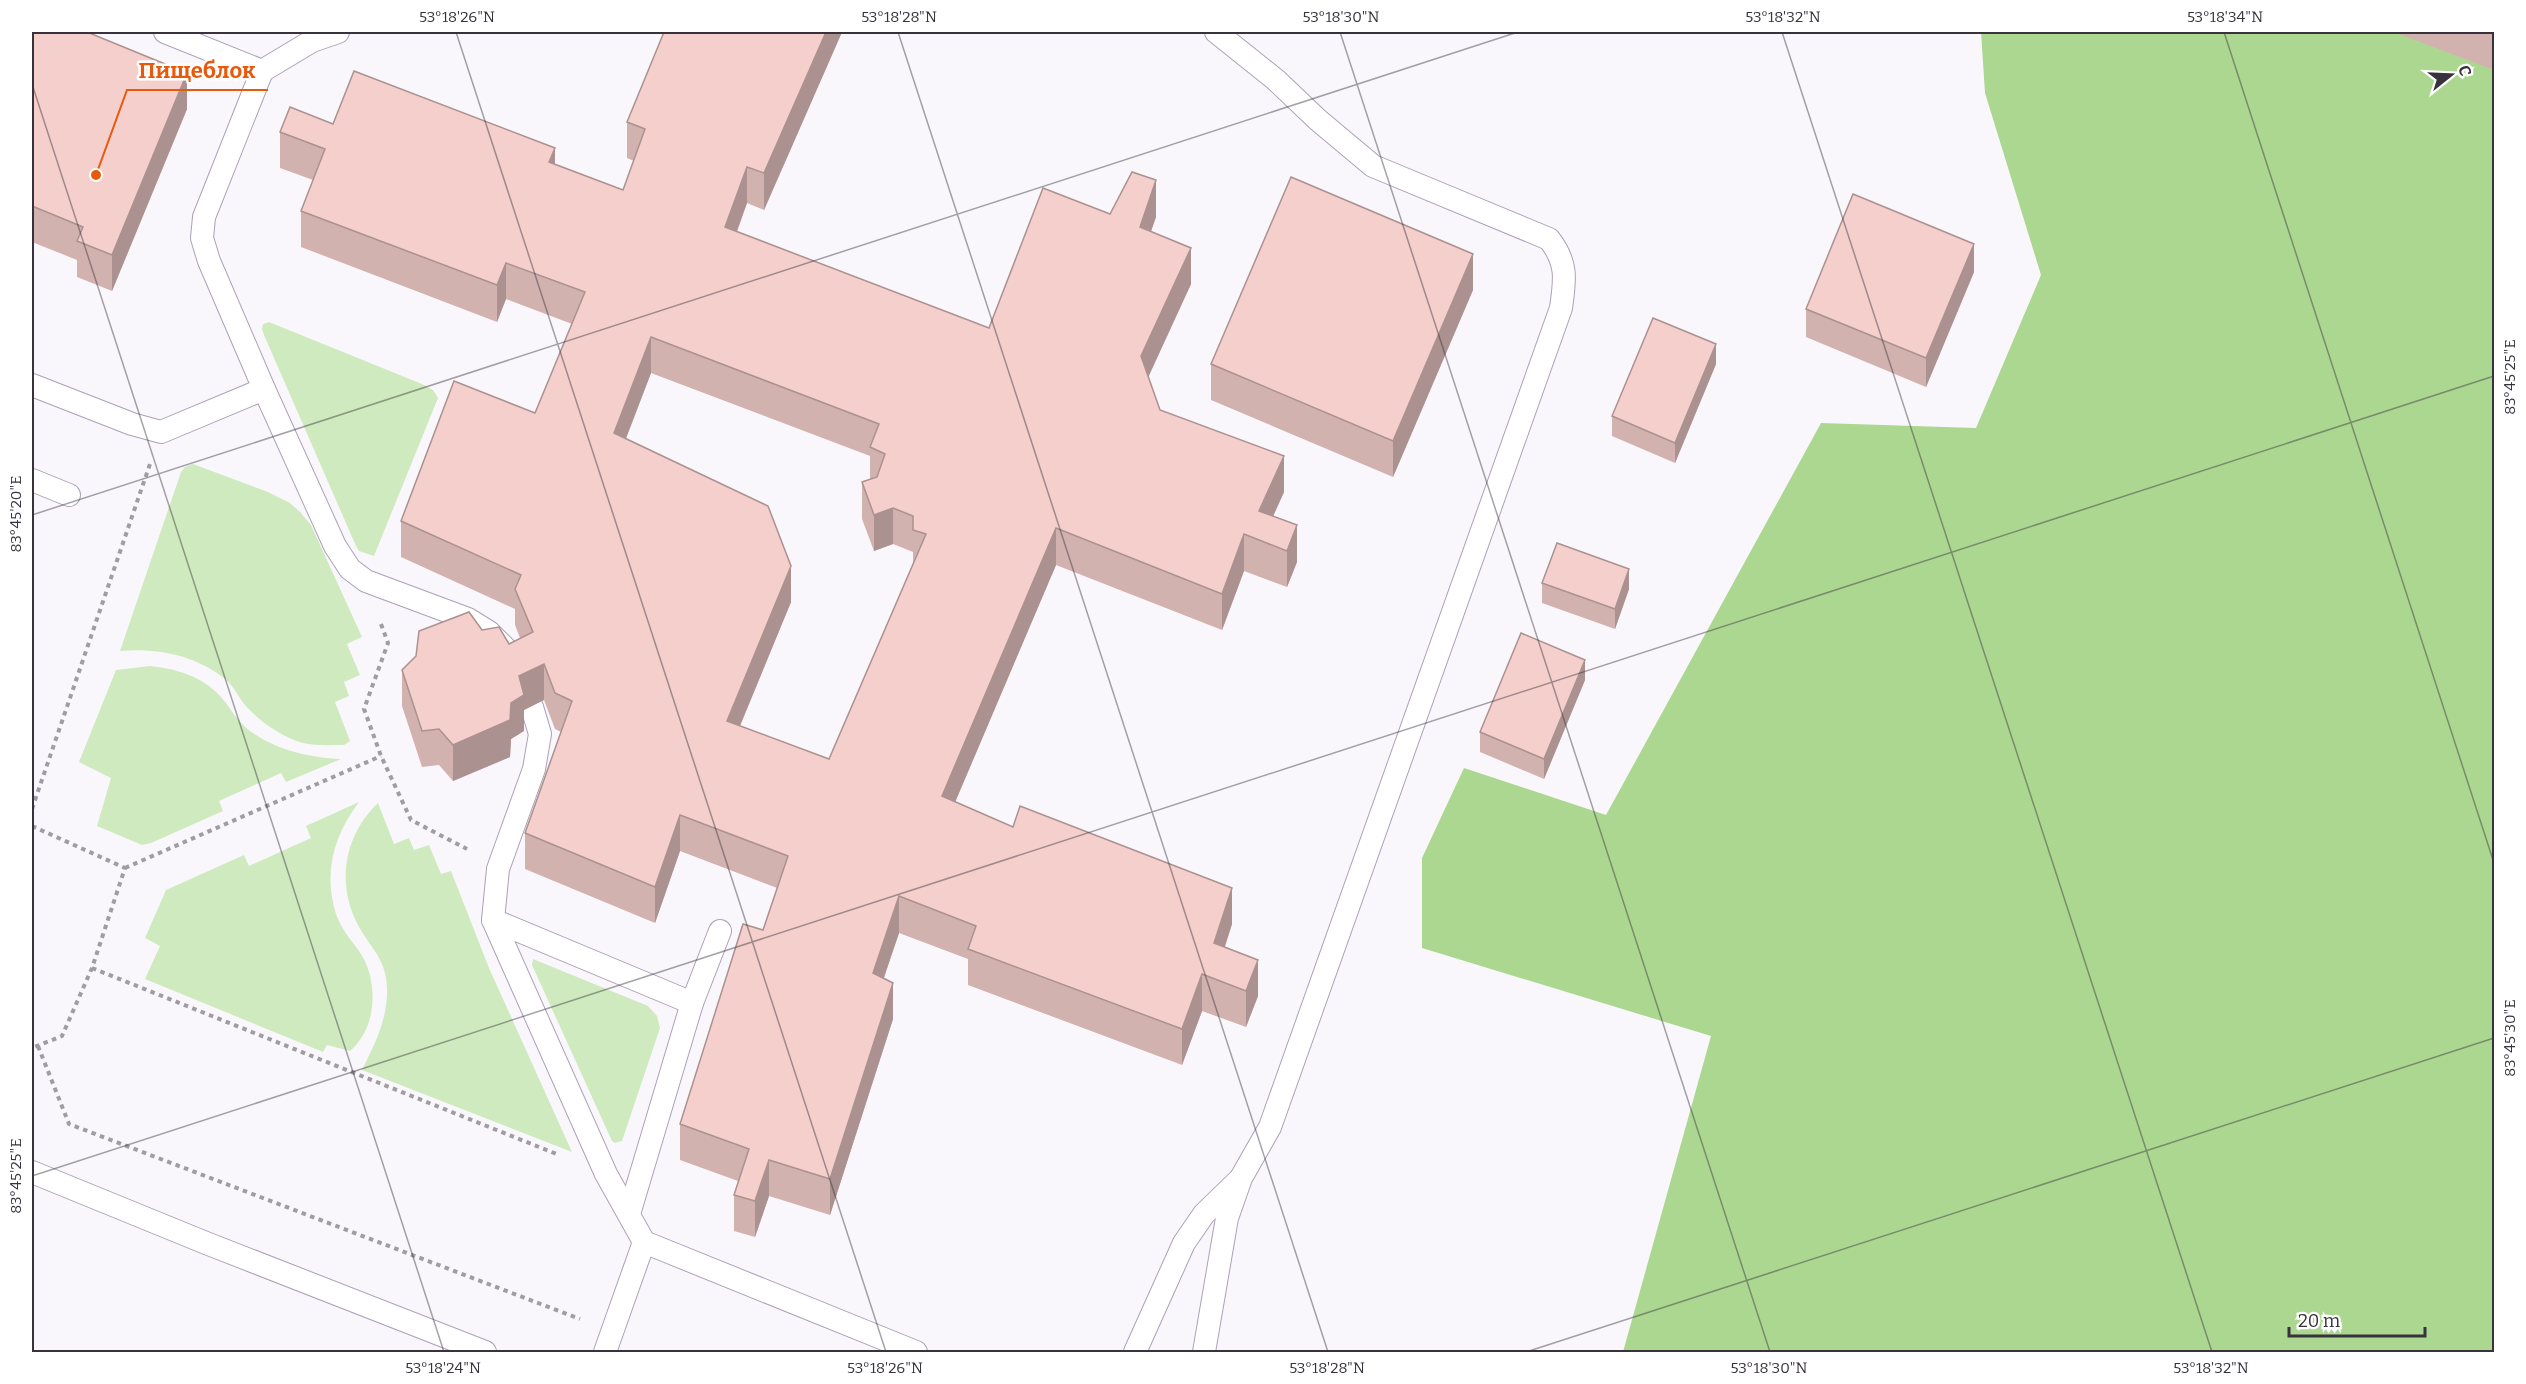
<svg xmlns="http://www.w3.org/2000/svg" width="2526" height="1384" viewBox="0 0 2526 1384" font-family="Bitter,serif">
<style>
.green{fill:#cfeabe}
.forest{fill:#acd790}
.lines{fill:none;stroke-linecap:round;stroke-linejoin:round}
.service-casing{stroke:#aca1b8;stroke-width:24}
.path{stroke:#a09ca3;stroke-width:4;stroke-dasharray:4.5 4.5;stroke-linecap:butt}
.service{stroke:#fff;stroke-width:22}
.wall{fill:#d2b2af;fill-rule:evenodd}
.shaded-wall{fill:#ab918f}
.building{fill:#f4cfcc;stroke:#ab918f;stroke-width:1.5;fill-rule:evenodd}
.ticks{fill:none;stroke:#37323c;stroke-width:1.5;stroke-opacity:0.45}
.leader{fill:none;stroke:#e8590c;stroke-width:2}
.callout-dot{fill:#e8590c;stroke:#fff;stroke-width:2}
.callout-label{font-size:22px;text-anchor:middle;font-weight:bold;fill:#e8590c;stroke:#fff;stroke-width:5;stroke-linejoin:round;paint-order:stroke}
.neatline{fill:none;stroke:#37323c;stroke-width:2}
.ticks-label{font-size:15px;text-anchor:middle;fill:#37323c}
</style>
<rect width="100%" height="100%" fill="#faf7fc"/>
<g class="green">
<polygon points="269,322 422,384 433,390 438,398 374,556 359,551 356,546 264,335 262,329 263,324"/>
<path d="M193 464 268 492 290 503 300 512 311 525 362 637 347 644 360 675 344 682 349 696 335 702 350 741 344 745C331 745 316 746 303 743 282 737 259 721 245 705 238 697 234 686 225 679 195 655 157 648 120 651L181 472 185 467Z"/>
<path d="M150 666C180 669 207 678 226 703 233 713 240 723 250 731 276 750 310 758 341 759L286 782 281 773 219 801 223 811 151 843 142 845 97 826 111 778 79 762 116 670Z"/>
<path d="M359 802C334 835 323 873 336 914 342 933 357 945 365 961 378 990 375 1030 350 1051L327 1045 323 1052 145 979 160 946 145 938 166 890 244 855 249 866 311 838 306 826Z"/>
<path d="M378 803 394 844 409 838 414 850 429 845 441 874 451 871 489 968 572 1152 362 1070C377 1040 391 1011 386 978 383 957 368 944 358 925 336 884 344 835 378 803Z"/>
<polygon points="533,959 648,1006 657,1016 660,1028 622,1141 615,1143 612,1141 532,965"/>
</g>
<polygon class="forest" points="1981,32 2494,32 2494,1352 1623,1352 1711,1036 1422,948 1422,858 1464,768 1606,815 1821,423 1976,428 2041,275 1985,93"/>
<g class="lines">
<defs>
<g id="service">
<polyline points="165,32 262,71 312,41 338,32"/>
<polyline points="262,71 204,217 202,238 209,261 264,389 335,546 350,569 366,581 468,619 489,632 507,650"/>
<polyline points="32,385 132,424 161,432 264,389"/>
<polyline points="32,480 69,495"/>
<polyline points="532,707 540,734 534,769 498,869 493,920 606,1174 644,1242 916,1352"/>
<polyline points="493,920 692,1003"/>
<polyline points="32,1172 206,1243 485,1352"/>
<polyline points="629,1214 692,1003 720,931"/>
<polyline points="605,1352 644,1242"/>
<polyline points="1135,1352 1184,1243 1204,1214 1238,1181"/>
<path d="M1204 1352 1227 1218 1241 1178 1270 1127 1561 308C1565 280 1568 263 1549 239L1373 166 1318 120 1276 80 1216 32"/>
</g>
</defs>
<use href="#service" class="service-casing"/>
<g class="path">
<polyline points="381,624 388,643 364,709 381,756 411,820 467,849"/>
<polyline points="32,809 150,464"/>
<polyline points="32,826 125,868 92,968 62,1036 32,1048"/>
<polyline points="125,868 381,756"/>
<polyline points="92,968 559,1155"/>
<polyline points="38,1046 69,1124 580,1319"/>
</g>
<use href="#service" class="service"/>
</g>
<g class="wall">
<polygon points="32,32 187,109 112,291 77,277 77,260 32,242"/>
<path d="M842 32 764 210 747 203 737 232 989 328 1110 214 1156 217 1151 231 1191 284 1148 377 1160 410 1284 492 1273 516 1297 562 1287 587 1244 571 1222 630 1056 565 955 802 1232 924 1225 947 1258 996 1246 1027 1202 1011 1182 1065 968 985V959L899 933 884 978 893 1019 830 1215 769 1196 755 1237 734 1231V1195L738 1181 680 1160V1124L763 930 777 888 680 851 655 923 525 869V833L561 732 555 729 544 700 524 710V731L511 739 510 757 453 781 439 765 422 767 402 706V670L482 630 509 644 520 638 515 625V609L401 557V521L535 413 572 324 506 299 497 322 301 247V211L313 180 280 168V132L333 124 555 164 623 190 634 161 627 158V122ZM651 373 870 456V480L862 482V519L874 551 893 544 913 552V564L829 759 740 726 791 602 626 439Z"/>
<polygon points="2394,32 2494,32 2494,70"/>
<polygon points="1974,272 1926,387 1806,337 1806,309"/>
<polygon points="1473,290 1393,477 1211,400 1211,364"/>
<polygon points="1716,364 1675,463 1612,436 1612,416"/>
<polygon points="1542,583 1629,589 1615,629 1542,603"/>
<polygon points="1585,680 1544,779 1480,752 1480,732"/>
</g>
<g class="shaded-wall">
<polygon points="826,32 842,32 764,210 764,173"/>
<polygon points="187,73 187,109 112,291 112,255"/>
<polygon points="555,148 555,184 549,162"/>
<polygon points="747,167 747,203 725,263 725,227"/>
<polygon points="1156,180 1156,217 1140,263 1140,227"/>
<polygon points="1974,244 1974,272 1926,387 1926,358"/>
<polygon points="1191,248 1191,284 1141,393 1141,356"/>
<polygon points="1473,254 1473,290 1393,477 1393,441"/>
<polygon points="506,263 506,299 497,322 497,285"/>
<polygon points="651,337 651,373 614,469 614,433"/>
<polygon points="1716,344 1716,364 1675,463 1675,443"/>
<polygon points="1284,456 1284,492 1262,541 1259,511"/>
<polygon points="893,508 893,544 874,551 874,515"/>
<polygon points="1297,525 1297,562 1287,587 1287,551"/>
<polygon points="1056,528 1056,565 942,833 942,796"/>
<polygon points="1244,534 1244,571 1222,630 1222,594"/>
<polygon points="791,566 791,602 727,757 727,721"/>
<polygon points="1629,569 1629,589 1615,629 1615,609"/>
<polygon points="1585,660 1585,680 1544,779 1544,759"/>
<polygon points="544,664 544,700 524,710 524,731 511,739 510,757 453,781 453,745 511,703 519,676"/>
<polygon points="680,815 680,851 655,923 655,887"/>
<polygon points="1232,888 1232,924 1214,979 1214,943"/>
<polygon points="899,896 899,933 873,1009 873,973"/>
<polygon points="1258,960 1258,996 1246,1027 1246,991"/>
<polygon points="1202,974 1202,1011 1182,1065 1182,1029"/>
<polygon points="893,983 893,1019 830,1215 830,1179"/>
<polygon points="769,1160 769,1196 755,1237 755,1201"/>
</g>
<g class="building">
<polygon points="32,32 87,32 187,73 112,255 77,241 83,227 32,206"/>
<path d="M664 32H826L764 173 747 167 725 227 989 328 1043 188 1110 214 1132 172 1156 180 1140 227 1191 248 1141 356 1160 410 1284 456 1259 511 1297 525 1287 551 1244 534 1222 594 1056 528 942 796 1013 827 1020 806 1232 888 1214 943 1258 960 1246 991 1202 974 1182 1029 968 949 976 926 899 896 873 973 893 983 830 1179 769 1160 755 1201 734 1195 749 1149 680 1124 743 924 763 930 788 856 680 815 655 887 525 833 572 701 555 693 544 664 519 676 524 695 511 703 510 720 453 745 439 729 422 731 402 670 416 656 419 631 469 612 482 630 499 627 509 644 533 632 515 589 521 575 401 521 454 381 535 413 585 292 506 263 497 285 301 211 325 149 280 132 290 107 333 124 354 71 555 148 549 162 623 190 645 129 627 122ZM651 337 879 424 870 447 885 454 877 477 862 482 874 515 893 508 913 516V530L926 534 829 759 727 721 791 566 768 506 614 433Z"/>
<polygon points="1291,177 1473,254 1393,441 1211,364"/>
<polygon points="1853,194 1974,244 1926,358 1806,309"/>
<polygon points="1653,318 1716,344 1675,443 1612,416"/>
<polygon points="1557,543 1629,569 1615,609 1542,583"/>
<polygon points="1521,633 1585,660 1544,759 1480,732"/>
</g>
<path class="ticks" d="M456 32 886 1352M898 32 1328 1352M1340 32 1770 1352M1782 32 2212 1352M2224 32 2494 863M32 84 444 1352M32 515 1518 32M32 1176 2494 376M1526 1352 2494 1038"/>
<path class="leader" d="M96 175L127 90H268"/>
<circle class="callout-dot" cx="96" cy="175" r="6"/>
<g class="callout-label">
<text x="197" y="78">Пищеблок</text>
</g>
<rect width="2526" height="1384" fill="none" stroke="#ffffff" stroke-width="66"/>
<g transform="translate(2451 75) rotate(72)" stroke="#ffffff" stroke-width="4.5" paint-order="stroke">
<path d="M0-4.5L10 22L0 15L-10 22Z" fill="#37323c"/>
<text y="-9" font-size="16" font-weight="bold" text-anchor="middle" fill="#37323c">С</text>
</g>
<path d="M2289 1327v9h136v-9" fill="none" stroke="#37323c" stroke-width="3"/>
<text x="2298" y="1327" font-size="18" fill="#37323c" stroke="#ffffff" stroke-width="4.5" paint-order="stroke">20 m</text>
<rect x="33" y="33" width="2460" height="1318" class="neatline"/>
<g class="ticks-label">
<text x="457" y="22">53°18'26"N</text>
<text x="899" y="22">53°18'28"N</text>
<text x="1341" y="22">53°18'30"N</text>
<text x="1783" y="22">53°18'32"N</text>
<text x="2225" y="22">53°18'34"N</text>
<text transform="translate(2510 377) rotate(-90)" y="5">83°45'25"E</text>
<text transform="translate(16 514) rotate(-90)" y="5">83°45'20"E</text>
<text transform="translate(2510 1038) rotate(-90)" y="5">83°45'30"E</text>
<text transform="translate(16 1176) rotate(-90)" y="5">83°45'25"E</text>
<text x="443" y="1373">53°18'24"N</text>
<text x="885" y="1373">53°18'26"N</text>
<text x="1327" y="1373">53°18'28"N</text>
<text x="1769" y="1373">53°18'30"N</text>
<text x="2211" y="1373">53°18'32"N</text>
</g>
</svg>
